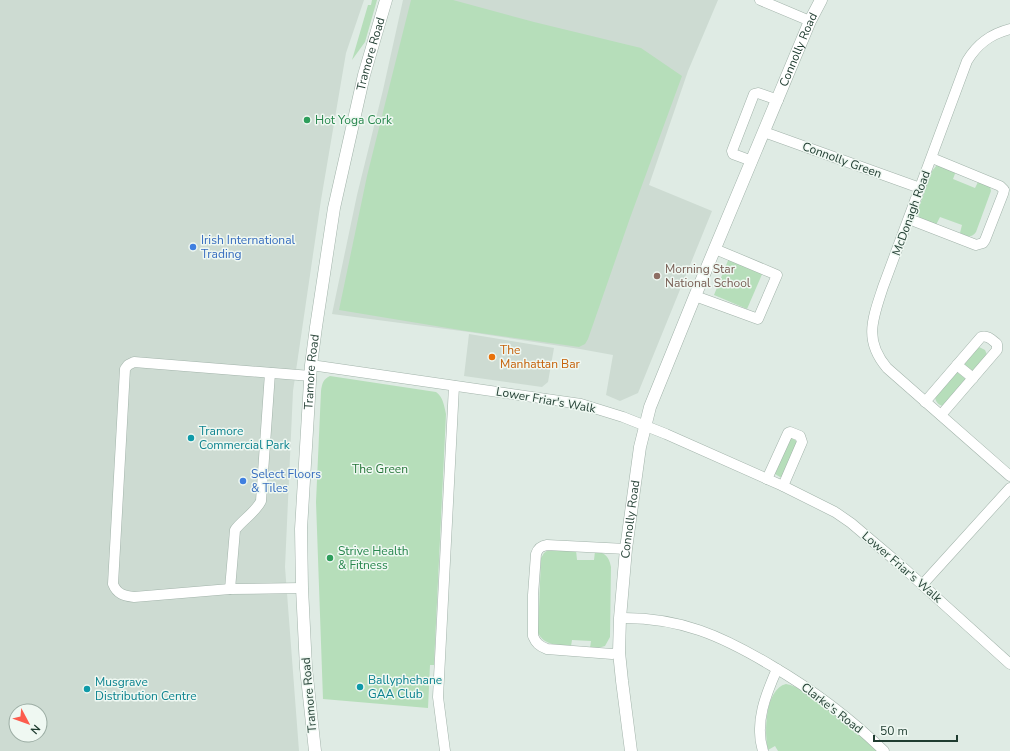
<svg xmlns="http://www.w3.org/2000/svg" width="1010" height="751" viewBox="0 0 1010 751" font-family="'Nunito Sans',sans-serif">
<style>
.built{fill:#cddbd2;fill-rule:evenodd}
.green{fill:#b6deba}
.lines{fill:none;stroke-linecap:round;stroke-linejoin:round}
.minor-casing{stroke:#a2b3aa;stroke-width:11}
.tertiary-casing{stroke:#a2b3aa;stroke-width:13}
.minor{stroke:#fff;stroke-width:10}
.tertiary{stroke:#fff;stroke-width:12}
.leisure-dot{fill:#2e9e5b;stroke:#eff8f2;stroke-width:1.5}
.shop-dot{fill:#3f7fe0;stroke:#eff8f2;stroke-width:1.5}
.education-dot{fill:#8d6e63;stroke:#eff8f2;stroke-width:1.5}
.food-dot{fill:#e8710a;stroke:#eff8f2;stroke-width:1.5}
.culture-dot{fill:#0f9aa8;stroke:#eff8f2;stroke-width:1.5}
.labels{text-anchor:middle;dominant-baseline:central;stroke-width:3;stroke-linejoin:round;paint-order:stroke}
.street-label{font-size:12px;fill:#1f3c30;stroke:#eff8f2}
.leisure-label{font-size:12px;fill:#27864d;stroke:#eff8f2;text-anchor:start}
.shop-label{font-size:12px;fill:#366cbe;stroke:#eff8f2;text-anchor:start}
.education-label{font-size:12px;fill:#785e54;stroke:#eff8f2;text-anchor:start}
.food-label{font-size:12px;fill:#c56008;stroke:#eff8f2;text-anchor:start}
.culture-label{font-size:12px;fill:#0d838f;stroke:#eff8f2;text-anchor:start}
.park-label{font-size:12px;fill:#267639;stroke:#eff8f2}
</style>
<rect width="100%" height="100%" fill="#dfebe4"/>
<g class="built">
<path d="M0 0H364L346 53 321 200 293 391 285 567 299 751H0ZM16 711H40V735H16Z"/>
<polygon points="403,0 718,0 688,71 649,185 712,211 638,393 620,401 606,395 613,355 580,349 469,332 332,314 357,195 383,90"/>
<polygon points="469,334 554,348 548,382 542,387 464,376"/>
</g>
<g class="green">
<polygon points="372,0 377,0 365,42 352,60 368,5 371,5"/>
<polygon points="411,0 453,0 534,22 641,48 682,76 630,218 588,339 585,344 579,347 466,331 339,310 367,176"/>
<path d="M937 165 956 171 953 179 975 188 979 180 990 186 991 191 976 232C971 239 967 236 960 233L962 225 940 217 936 225 920 218 917 213 918 210 932 171Z"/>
<polygon points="729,258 763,272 747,309 714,295"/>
<polygon points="979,347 985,350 988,357 975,374 963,363"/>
<path d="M956 371 968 381 943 406C938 405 935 401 935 396Z"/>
<path d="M330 376 436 392C443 397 444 405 446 414L434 665H430L428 708 323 699 316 502 321 391C322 384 323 379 330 376Z"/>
<polygon points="791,438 795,440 797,442 782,477 780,477 775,474 774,471"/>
<path d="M548 550H576L577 560H594L595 551C605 553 609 556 611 567L610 637 605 646 598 648H590L591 641 572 640 571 646C558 645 545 646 538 633L541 558 544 553Z"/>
<path d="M786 684C808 687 859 735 878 751H778L775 746 768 750C764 732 765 689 786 684Z"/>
</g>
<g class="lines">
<defs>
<g id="minor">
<polyline points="760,0 810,21"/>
<path d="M1010 29C990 34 977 44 967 61L883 287C873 318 863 340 887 368L1010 476"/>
<polyline points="764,132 920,188"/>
<polyline points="752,161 733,154 732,151 754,94 758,93 778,100"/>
<polyline points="909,219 976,245 983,243 985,240 1003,194 1004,190 1000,186 932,158"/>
<polyline points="695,296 758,319 777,275 715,249"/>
<polyline points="311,365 581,404 623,417 666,434 783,486 835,512 851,523 897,562 1010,664"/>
<polyline points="957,365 973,378"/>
<path d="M270 373 261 501C255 513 242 520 235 530L230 589 302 588"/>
<path d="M925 402 981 337C988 335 992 340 997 344V350L941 415"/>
<polyline points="767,479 788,433 790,432 800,436 802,442 783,486"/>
<polyline points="922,585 1010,488"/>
<path d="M230 589 134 597C124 596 117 594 113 584L125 369 128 365 134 362 311 376"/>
<path d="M620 618C680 617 722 636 772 666 813 690 850 718 884 751"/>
<path d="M619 652 612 654 547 649C539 646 536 643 533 636V595L536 554C538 548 541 546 547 545L626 549"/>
<polyline points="445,751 438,697 454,386"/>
<path d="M763 751C754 723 766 694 777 669"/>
</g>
<g id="tertiary">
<path id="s1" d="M315 751 306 668 302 588 301 529 311 365 316 327 334 208 364 75 386 0"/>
<path id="s2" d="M631 751 622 681 619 652 620 618 626 549 640 447 650 407 695 296 810 21 821 0"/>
</g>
</defs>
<use href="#minor" class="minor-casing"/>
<use href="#tertiary" class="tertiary-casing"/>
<use href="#minor" class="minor"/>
<use href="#tertiary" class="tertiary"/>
</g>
<g class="leisure-dot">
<circle cx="307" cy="120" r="4"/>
<circle cx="330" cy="558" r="4"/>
</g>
<g class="shop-dot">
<circle cx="193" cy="247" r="4"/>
<circle cx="243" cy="481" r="4"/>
</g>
<circle class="education-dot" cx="657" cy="276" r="4"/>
<circle class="food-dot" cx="492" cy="357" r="4"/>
<g class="culture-dot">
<circle cx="191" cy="438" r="4"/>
<circle cx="360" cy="687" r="4"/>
<circle cx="87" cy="689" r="4"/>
</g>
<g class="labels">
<g class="street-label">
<text stroke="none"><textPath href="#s2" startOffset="734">Connolly Road</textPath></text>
<text stroke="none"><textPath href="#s1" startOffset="704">Tramore Road</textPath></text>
<text transform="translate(842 160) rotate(20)">Connolly Green</text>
<text transform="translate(911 213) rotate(-70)">McDonagh Road</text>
<text stroke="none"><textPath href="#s1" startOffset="380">Tramore Road</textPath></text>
<text transform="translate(546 400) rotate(10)">Lower Friar's Walk</text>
<text stroke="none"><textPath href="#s2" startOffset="233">Connolly Road</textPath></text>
<text transform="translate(902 567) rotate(41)">Lower Friar's Walk</text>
<text transform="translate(309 695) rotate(-95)">Tramore Road</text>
<text transform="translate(832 708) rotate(38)">Clarke's Road</text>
</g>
<g class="leisure-label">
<text x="315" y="120">Hot Yoga Cork</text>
<text x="338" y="551">Strive Health<tspan x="338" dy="14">&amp; Fitness</tspan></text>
</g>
<g class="shop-label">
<text x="201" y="240">Irish International<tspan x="201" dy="14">Trading</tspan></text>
<text x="251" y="474">Select Floors<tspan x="251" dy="14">&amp; Tiles</tspan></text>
</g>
<g class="education-label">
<text x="665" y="269">Morning Star<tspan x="665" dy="14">National School</tspan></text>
</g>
<g class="food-label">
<text x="500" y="350">The<tspan x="500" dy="14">Manhattan Bar</tspan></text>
</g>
<g class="culture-label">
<text x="199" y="431">Tramore<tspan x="199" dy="14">Commercial Park</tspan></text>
<text x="368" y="680">Ballyphehane<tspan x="368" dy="14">GAA Club</tspan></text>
<text x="95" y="682">Musgrave<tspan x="95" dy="14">Distribution Centre</tspan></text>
</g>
<g class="park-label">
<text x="380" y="469">The Green</text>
</g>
</g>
<g transform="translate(28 723) rotate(131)"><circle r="19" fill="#eff8f2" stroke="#9cada4"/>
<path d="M0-3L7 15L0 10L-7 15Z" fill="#fc5c4d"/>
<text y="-6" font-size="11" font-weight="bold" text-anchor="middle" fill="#1f3c30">N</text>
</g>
<path d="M874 735v6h83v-6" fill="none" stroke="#1f3c30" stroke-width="2"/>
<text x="880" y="735" font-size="12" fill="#1f3c30" stroke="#eff8f2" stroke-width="3" paint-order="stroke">50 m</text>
</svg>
